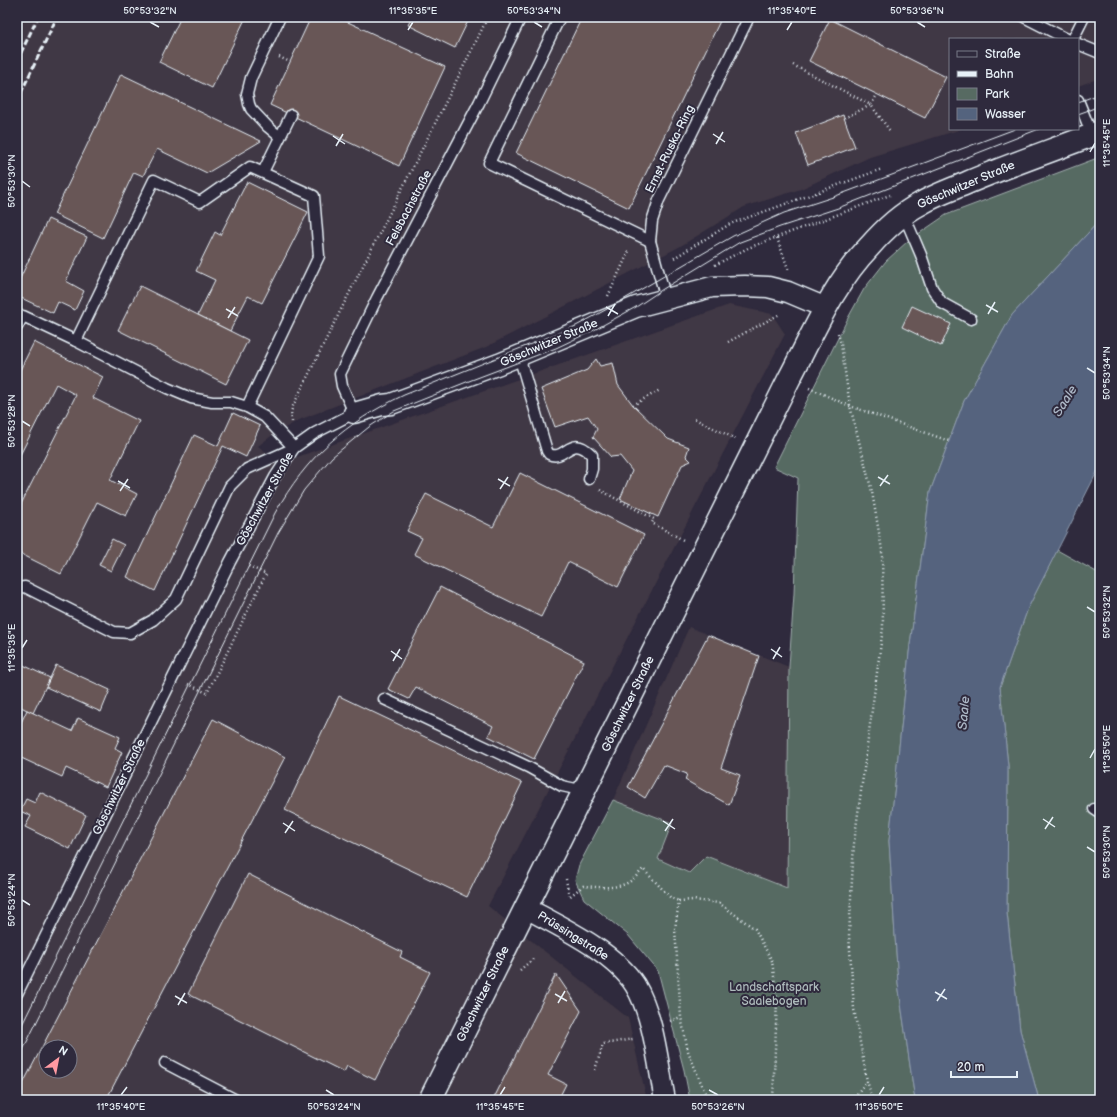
<svg xmlns="http://www.w3.org/2000/svg" width="1117" height="1117" viewBox="0 0 1117 1117" font-family="'Balsamiq Sans',sans-serif">
<style>
.built{fill:#403744;fill-rule:evenodd}
.green{fill:#576a62;stroke:#a0aead}
.water{fill:#54637e;stroke:#8f9caf}
.building{fill:#685656;stroke:#e8f1f8;fill-rule:evenodd}
.lines{fill:none;stroke-linecap:round;stroke-linejoin:round}
.service-casing{stroke:#e8f1f8;stroke-width:13}
.minor-casing{stroke:#e8f1f8;stroke-width:23}
.secondary-casing{stroke:#e8f1f8;stroke-width:25}
.path{stroke:#e8f1f8;stroke-width:2.5;stroke-dasharray:1 3;stroke-linecap:butt}
.service{stroke:#2f2a3d;stroke-width:10}
.minor{stroke:#2f2a3d;stroke-width:20}
.secondary{stroke:#2f2a3d;stroke-width:22}
.tram{stroke:#e8f1f8;stroke-width:1}
.rail{stroke:#e8f1f8;stroke-width:3;stroke-dasharray:6 3;stroke-linecap:butt}
.ticks{fill:none;stroke:#e8f1f8;stroke-width:1.5}
.labels{text-anchor:middle;dominant-baseline:central;stroke-width:4;stroke-linejoin:round;paint-order:stroke}
.street-label{font-size:12px;fill:#e8f1f8;stroke:#2f2a3d}
.park-label{font-size:12px;fill:#aebbbc;stroke:#2f2a3d}
.water-label{font-size:13px;font-style:italic;fill:#adb8c7;stroke:#2f2a3d}
.neatline{fill:none;stroke:#e8f1f8;stroke-width:1.5}
.ticks-label{font-size:10px;text-anchor:middle;fill:#e8f1f8}
</style>
<rect width="100%" height="100%" fill="#2f2a3d"/>
<filter id="ink" filterUnits="userSpaceOnUse"><feTurbulence type="fractalNoise" baseFrequency=".025" numOctaves="2"/><feDisplacementMap in="SourceGraphic" scale="8" xChannelSelector="R" yChannelSelector="G"/><feConvolveMatrix kernelMatrix="1 2 1 2 8 2 1 2 1" color-interpolation-filters="sRGB"/></filter>
<g filter="url(#ink)">
<g class="built">
<path d="M17 17H1100V78L1078 86V39H950V129H962L870 157 801 189 744 207 679 247 486 347 299 420 274 434 258 446 280 463 729 305 772 314 785 334 488 906 628 1018 647 1100H17ZM46 1047H70V1071H46Z"/>
<polygon points="689,627 789,667 787,888 706,856 689,873 658,859 672,823 613,800"/>
</g>
<g class="green">
<polygon points="1100,157 1100,220 1012,315 964,401 930,492 909,653 889,841 898,983 915,1100 690,1100 684,1070 658,971 628,935 584,899 575,880 579,865 613,800 672,823 658,859 689,873 706,856 787,888 789,667 794,594 798,478 774,467 848,318 864,289 886,261 908,241 946,215"/>
<polygon points="1057,550 1100,574 1100,1100 1039,1100 1020,1030 1007,913 1008,766 1000,687 1028,608"/>
</g>
<polygon class="water" points="1100,220 1100,466 1028,608 1000,687 1008,766 1007,913 1020,1030 1039,1100 915,1100 898,983 889,841 909,653 930,492 964,401 1012,315"/>
<g class="building">
<polygon points="181,17 246,17 212,88 159,62"/>
<polygon points="311,17 337,17 445,67 399,166 270,105"/>
<polygon points="412,17 470,17 455,48 408,25"/>
<polygon points="582,17 722,17 629,208 516,153"/>
<polygon points="830,19 946,77 925,118 809,61"/>
<polygon points="121,74 261,141 207,173 157,149 143,176 134,172 103,238 54,214"/>
<polygon points="843,115 855,147 808,165 796,133"/>
<polygon points="247,182 308,212 262,303 248,296 230,331 198,315 215,280 196,271 215,232 220,235"/>
<polygon points="48,219 87,237 66,281 84,291 75,310 58,302 53,313 17,296 17,285"/>
<polygon points="140,286 248,340 226,384 118,330"/>
<polygon points="912,306 951,324 941,346 902,327"/>
<polygon points="34,342 103,377 93,398 139,421 110,480 137,494 126,516 97,502 61,574 17,552 17,512 76,395 56,384 17,461 17,376"/>
<polygon points="596,359 600,366 613,363 618,385 633,405 668,439 689,447 686,456 691,461 682,465 658,517 620,499 632,471 620,456 611,457 593,437 597,429 588,416 555,427 541,389 587,370"/>
<polygon points="233,413 260,426 246,457 223,446 155,591 127,577 194,435 218,446"/>
<polygon points="520,473 644,535 618,587 568,562 541,617 414,554 422,538 407,531 426,494 493,527"/>
<polygon points="112,539 124,545 111,571 99,565"/>
<polygon points="440,587 584,661 534,759 488,736 493,726 416,687 409,699 388,689"/>
<polygon points="708,635 759,656 721,768 740,775 729,805 685,780 687,774 664,765 645,798 628,787"/>
<polygon points="17,662 50,678 33,713 17,705"/>
<polygon points="56,665 110,690 101,712 46,687"/>
<polygon points="339,696 522,783 467,897 285,810"/>
<polygon points="27,710 72,731 78,718 120,737 115,748 122,752 106,787 66,768 62,777 17,756 17,731"/>
<path d="M213 719 285 757 106 1100H17V1095ZM46 1047H70V1071H46Z"/>
<polygon points="40,792 86,815 70,849 25,827 31,816 20,811 26,799 35,803"/>
<polygon points="248,874 402,952 400,957 430,972 375,1080 347,1066 344,1072 188,994"/>
<polygon points="556,974 581,1011 548,1075 566,1084 558,1100 493,1100"/>
</g>
<g class="lines">
<defs>
<g id="service">
<polyline points="280,17 251,78 247,94 249,104 251,109 268,127 280,137"/>
<polyline points="560,17 489,163 650,241"/>
<polyline points="1024,17 1067,39"/>
<polyline points="1073,39 1084,17"/>
<polyline points="1078,44 1100,53"/>
<polyline points="1078,100 1092,135"/>
<polyline points="263,172 291,115"/>
<polyline points="904,215 921,255 932,288 942,303 971,319"/>
<polyline points="666,299 650,241 652,221 659,200 749,17"/>
<polyline points="17,327 23,316 76,341 167,388 191,398 212,402 231,402 247,407 265,417 294,448 247,469 230,486 176,599 153,620 130,633 114,632 25,587 17,588"/>
<polyline points="76,341 154,180 200,202 250,167 314,196 319,256 247,407"/>
<path d="M519 356 547 451 549 454C566 462 570 432 592 455V469L589 479"/>
<polyline points="384,699 528,767 562,786 585,791"/>
<polyline points="1094,809 1100,813"/>
<polyline points="17,994 230,562 275,477 294,448 315,433 354,413 342,386 340,374 377,298 479,103 521,17"/>
<polyline points="165,1063 236,1100"/>
</g>
<g id="minor">
<polyline points="354,413 382,405 391,404 499,364 636,307 712,287 745,286 768,287 788,292 826,308"/>
<path d="M526 908C561 927 613 951 635 985 654 1016 658 1065 665 1100"/>
</g>
<path id="secondary" d="M430 1100 789 379C813 334 833 284 869 247 883 231 901 214 920 204 935 195 953 189 969 182 1012 164 1056 149 1100 132"/>
</defs>
<use href="#service" class="service-casing"/>
<use href="#minor" class="minor-casing"/>
<use href="#secondary" class="secondary-casing"/>
<g class="path">
<polyline points="279,57 290,62"/>
<polyline points="793,65 871,105 877,95"/>
<polyline points="844,118 871,105 890,131"/>
<polyline points="777,238 789,271"/>
<polyline points="674,258 730,224 882,169"/>
<polyline points="715,265 748,248 890,195"/>
<polyline points="608,296 629,251"/>
<polyline points="838,333 841,344 850,406 872,492 882,550 883,628 854,843 849,935 854,1009 867,1081 873,1100"/>
<polyline points="728,342 780,314"/>
<polyline points="809,388 850,406 949,441"/>
<polyline points="633,405 660,390"/>
<polyline points="695,419 736,439"/>
<path d="M292 422 291 412 293 406C357 276 424 147 488 17"/>
<polyline points="600,490 654,519 652,523 685,541"/>
<polyline points="188,684 207,693 266,574 246,565"/>
<path d="M566 879 569 897 583 886C598 887 619 890 632 880 636 877 640 872 643 869L671 898 679 901"/>
<polyline points="520,970 533,959"/>
<polyline points="670,1021 681,1017"/>
<polyline points="595,1070 603,1044 633,1039"/>
<polyline points="708,1100 688,1051 681,1017 675,929 679,901 693,900 719,903 755,929 772,961 777,1000 773,1100"/>
<polyline points="852,1100 867,1081"/>
</g>
<use href="#service" class="service"/>
<use href="#minor" class="minor"/>
<use href="#secondary" class="secondary"/>
<g class="tram">
<polyline points="1078,102 1100,94"/>
<polyline points="1078,114 1100,106"/>
<path d="M17 1035 275 513C307 456 345 423 404 395L576 326 609 308 733 236 784 213 833 197 1015 129"/>
<polyline points="17,1062 278,533 304,490 332,457 369,427 394,411 469,381 556,348 594,330 636,307 663,289 740,242 780,227 838,208 1039,129"/>
</g>
<g class="rail">
<polyline points="17,27 22,17"/>
<polyline points="17,61 38,17"/>
<polyline points="17,101 57,17"/>
</g>
</g>
</g>
<path class="ticks" d="M150 22 159 27M534 22 542 27M917 22 925 27M408 30 413 22M787 30 792 22M713 134 725 142M333 136 345 144M716 144 723 132M336 146 343 134M1090 152 1095 143M22 181 30 187M986 305 998 312M606 307 618 314M226 309 238 316M988 314 995 302M608 316 615 304M228 318 235 307M1087 368 1095 373M22 421 30 426M878 477 890 484M498 479 510 486M118 481 130 488M880 486 888 475M500 489 508 477M120 491 128 479M1087 607 1095 612M22 648 27 640M771 649 782 657M391 651 402 659M773 659 780 647M393 661 400 649M1090 758 1095 749M1043 819 1055 827M663 821 675 829M283 823 295 831M1045 829 1053 817M665 831 673 819M285 833 293 821M1087 847 1095 852M22 900 30 905M935 992 947 999M555 994 567 1001M175 996 187 1003M937 1001 945 989M558 1003 565 991M178 1005 185 993M326 1090 334 1095M709 1090 718 1095M121 1095 127 1087M500 1095 505 1087M879 1095 884 1087"/>
<g class="labels">
<g class="street-label">
<text transform="translate(670 149) rotate(-64)">Ernst-Ruska-Ring</text>
<text transform="translate(966 185) rotate(-23)">Göschwitzer Straße</text>
<text transform="translate(409 208) rotate(-62)">Felsbachstraße</text>
<text transform="translate(549 343) rotate(-23)">Göschwitzer Straße</text>
<text transform="translate(265 499) rotate(-61)">Göschwitzer Straße</text>
<text transform="translate(628 704) rotate(-64)">Göschwitzer Straße</text>
<text transform="translate(119 787) rotate(-64)">Göschwitzer Straße</text>
<text transform="translate(573 936) rotate(32)">Prüssingstraße</text>
<text transform="translate(483 994) rotate(-64)">Göschwitzer Straße</text>
</g>
<g class="park-label">
<text x="774" y="987">Landschaftspark<tspan x="774" dy="14">Saalebogen</tspan></text>
</g>
<g class="water-label">
<text transform="translate(1065 401) rotate(-58)">Saale</text>
<text transform="translate(964 713) rotate(-85)">Saale</text>
</g>
</g>
<rect width="1117" height="1117" fill="none" stroke="#2f2a3d" stroke-width="44"/>
<rect x="949" y="38" width="130" height="92" fill="#2f2a3d" stroke="#797a88"/>
<rect x="957" y="51" width="20" height="6" fill="#2f2a3d" stroke="#797a88"/>
<text x="985" y="58" font-size="12" fill="#e8f1f8">Straße</text>
<rect x="957" y="71" width="20" height="6" fill="#e8f1f8" stroke="#797a88"/>
<text x="985" y="78" font-size="12" fill="#e8f1f8">Bahn</text>
<rect x="957" y="88" width="20" height="12" fill="#576a62" stroke="#797a88"/>
<text x="985" y="98" font-size="12" fill="#e8f1f8">Park</text>
<rect x="957" y="108" width="20" height="12" fill="#54637e" stroke="#797a88"/>
<text x="985" y="118" font-size="12" fill="#e8f1f8">Wasser</text>
<g transform="translate(58 1059) rotate(32)"><circle r="19" fill="#2f2a3d" stroke="#797a88"/>
<path d="M0-3L7 15L0 10L-7 15Z" fill="#ff9aa2"/>
<text y="-6" font-size="11" font-weight="bold" text-anchor="middle" fill="#e8f1f8">N</text>
</g>
<path d="M951 1071v6h66v-6" fill="none" stroke="#e8f1f8" stroke-width="2"/>
<text x="957" y="1071" font-size="12" fill="#e8f1f8" stroke="#2f2a3d" stroke-width="3" paint-order="stroke">20 m</text>
<rect x="22" y="22" width="1073" height="1073" class="neatline"/>
<g class="ticks-label">
<text x="150" y="14">50°53'32"N</text>
<text x="413" y="14">11°35'35"E</text>
<text x="534" y="14">50°53'34"N</text>
<text x="792" y="14">11°35'40"E</text>
<text x="917" y="14">50°53'36"N</text>
<text transform="translate(1106 143) rotate(-90)" y="4">11°35'45"E</text>
<text transform="translate(11 181) rotate(-90)" y="4">50°53'30"N</text>
<text transform="translate(1106 373) rotate(-90)" y="4">50°53'34"N</text>
<text transform="translate(11 421) rotate(-90)" y="4">50°53'28"N</text>
<text transform="translate(1106 612) rotate(-90)" y="4">50°53'32"N</text>
<text transform="translate(11 648) rotate(-90)" y="4">11°35'35"E</text>
<text transform="translate(1106 749) rotate(-90)" y="4">11°35'50"E</text>
<text transform="translate(1106 852) rotate(-90)" y="4">50°53'30"N</text>
<text transform="translate(11 900) rotate(-90)" y="4">50°53'24"N</text>
<text x="121" y="1110">11°35'40"E</text>
<text x="334" y="1110">50°53'24"N</text>
<text x="500" y="1110">11°35'45"E</text>
<text x="718" y="1110">50°53'26"N</text>
<text x="879" y="1110">11°35'50"E</text>
</g>
</svg>
